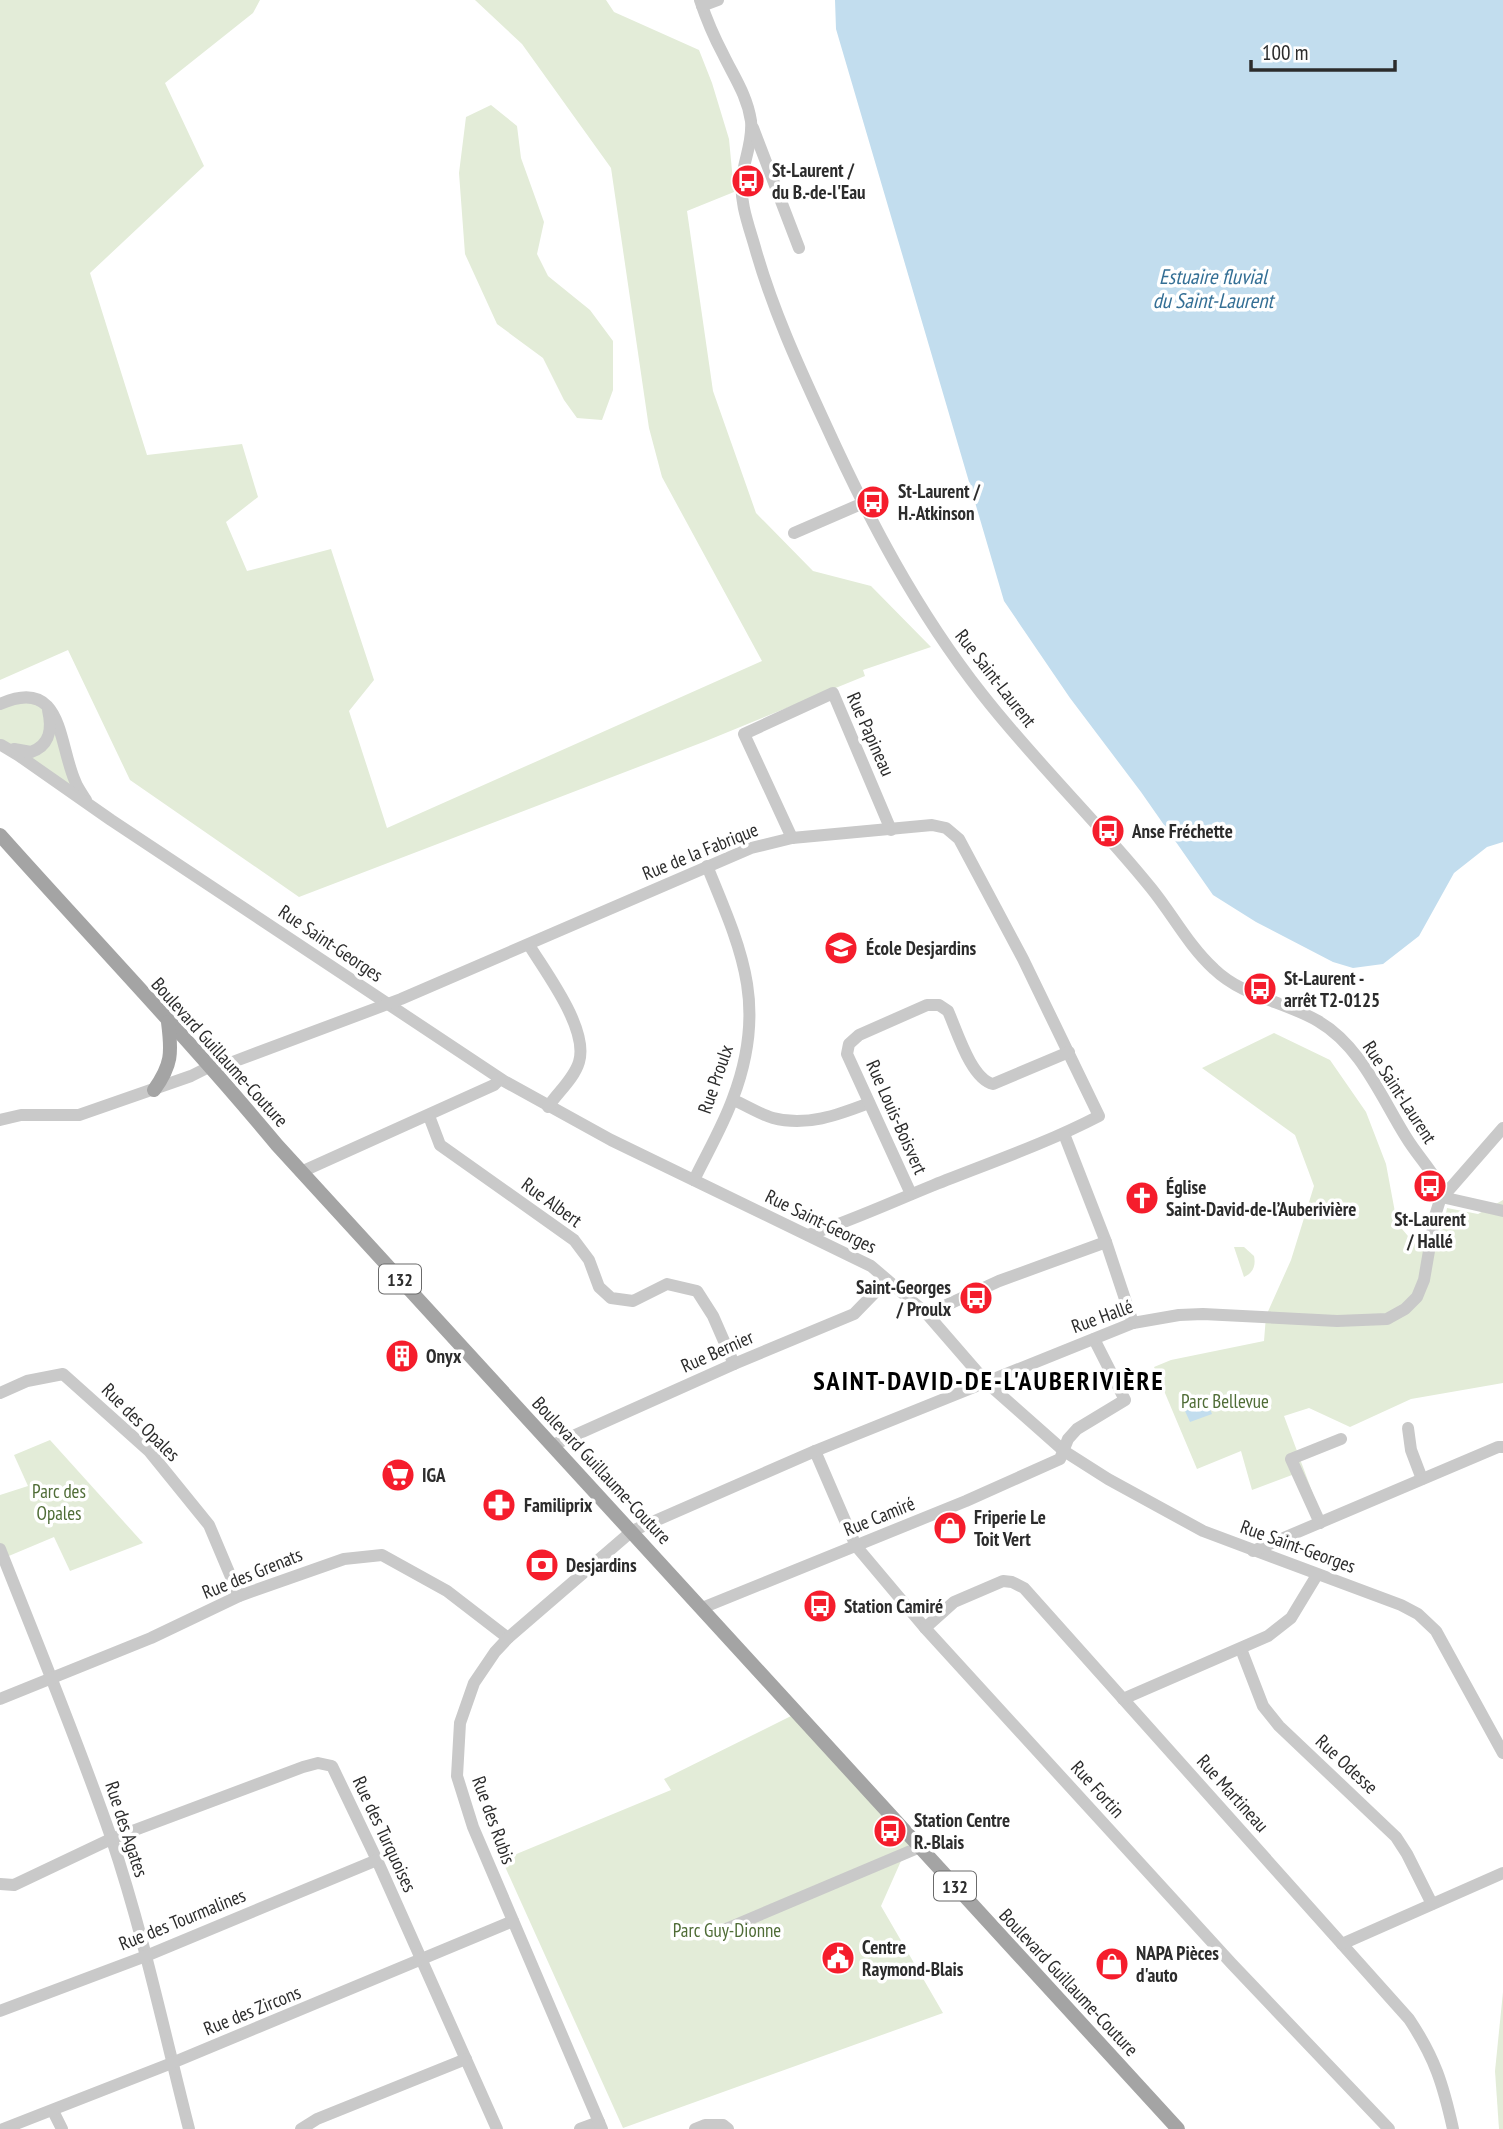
<svg xmlns="http://www.w3.org/2000/svg" width="1503" height="2129" viewBox="0 0 1503 2129" font-family="'PT Sans Narrow',sans-serif">
<style>
.green{fill:#e3ecd8}
.water{fill:#c2ddee}
.lines{fill:none;stroke-linecap:round;stroke-linejoin:round}
.minor{stroke:#c9c9c9;stroke-width:12}
.major{stroke:#a4a4a4;stroke-width:14}
.labels{text-anchor:middle;dominant-baseline:central;stroke-width:7;stroke-linejoin:round;paint-order:stroke}
.shield{fill:#fff;stroke:#6b6b6b;stroke-width:2}
.shield-label{font-size:18px;font-weight:bold;fill:#2c2c2c}
.poi-label{font-size:19px;font-weight:bold;fill:#2c2c2c;stroke:#fff;text-anchor:start}
.street-label{font-size:19px;fill:#2c2c2c;stroke:#fff}
.park-label{font-size:19px;fill:#4f6c36;stroke:#fff}
.water-label{font-size:21px;font-style:italic;fill:#346f95;stroke:#fff}
.district-label{font-size:26px;font-weight:bold;letter-spacing:2px;fill:#000;stroke:#fff}
</style>
<rect width="100%" height="100%" fill="#fff"/>
<g class="green">
<polygon points="0,0 260,0 253,13 165,83 204,166 90,273 147,455 242,444 258,497 226,522 247,571 331,549 374,680 349,711 387,828 762,661 662,477 649,428 611,168 522,44 475,0 606,0 614,12 699,50 712,83 729,139 734,192 687,211 713,391 756,513 813,571 871,586 931,647 863,670 865,676 706,741 299,897 130,780 68,650 0,680"/>
<polygon points="491,105 517,126 521,158 544,222 537,254 548,276 590,310 613,341 613,390 602,420 577,418 564,400 543,358 497,324 465,254 459,173 466,117"/>
<polygon points="40,700 88,803 0,745 0,704"/>
<polygon points="1274,1033 1330,1060 1366,1112 1386,1164 1397,1223 1413,1242 1443,1229 1447,1208 1478,1214 1503,1200 1503,1383 1411,1399 1350,1427 1309,1408 1284,1416 1323,1521 1292,1475 1252,1490 1241,1451 1197,1469 1154,1367 1171,1360 1264,1341 1266,1316 1291,1260 1314,1186 1295,1135 1202,1068"/>
<path d="M1234 1247H1244L1254 1256C1256 1266 1253 1273 1244 1277Z"/>
<polygon points="50,1440 143,1543 70,1571 54,1537 4,1558 0,1550 0,1495 28,1486 14,1455"/>
<polygon points="793,1715 909,1843 881,1906 943,2013 623,2128 502,1860 671,1790 664,1779"/>
<polygon points="1503,1992 1503,2129 1499,2129 1495,2071"/>
</g>
<g class="water">
<polygon points="835,0 1503,0 1503,842 1487,847 1454,873 1419,936 1383,964 1353,968 1333,962 1256,922 1213,895 1141,792 1070,698 1004,601 836,29"/>
<polygon points="1207,1402 1212,1414 1190,1422 1185,1411"/>
</g>
<g class="lines">
<g class="minor">
<path d="M700 0C706 18 714 37 723 54 734 77 747 95 751 121 753 142 744 159 742 179 739 202 750 229 756 251 773 310 798 365 824 421 868 518 916 610 982 694 1035 762 1097 821 1151 888 1173 915 1188 945 1214 969 1243 997 1284 1001 1318 1021 1361 1046 1381 1097 1406 1137 1418 1157 1438 1177 1446 1198L1503 1211"/>
<polyline points="702,6 718,0"/>
<polyline points="753,128 799,248"/>
<polyline points="794,533 861,504"/>
<path d="M0 704C63 676 58 742 75 781 77 787 82 794 86 800"/>
<polyline points="1,745 18,755 111,820 504,1081 611,1140 871,1266 927,1314 986,1382 1064,1451 1108,1479 1203,1531 1401,1605 1418,1614 1436,1631 1503,1753"/>
<path d="M14 749 31 752C51 745 52 728 48 710"/>
<polyline points="792,838 744,734 833,693 891,830"/>
<path d="M529 945C546 973 589 1029 579 1062 574 1079 557 1093 548 1107"/>
<path d="M219 1075 230 1063 401 999 751 848 792 838 932 825 946 828 959 839 1023 959 1099 1116C1045 1144 989 1163 934 1185 892 1202 851 1221 808 1235"/>
<path d="M733 1100C746 1105 759 1114 773 1118 806 1127 838 1115 869 1103"/>
<polyline points="429,1116 440,1145 574,1240 589,1260 599,1287 611,1298 633,1301 667,1284 697,1291 713,1316 734,1364"/>
<polyline points="0,1120 21,1115 79,1115 191,1076 211,1066"/>
<polyline points="1064,1134 1106,1242 1133,1323"/>
<polyline points="301,1172 494,1085 500,1079"/>
<path d="M694 1180C707 1153 723 1126 733 1098 768 1006 742 951 707 866"/>
<path d="M911 1194 847 1054 849 1044 859 1035 927 1005H939L948 1011C957 1031 971 1079 993 1084L1069 1052"/>
<polyline points="927,1314 999,1281 1106,1242"/>
<polyline points="0,1393 27,1381 63,1374 149,1451 209,1525 239,1596"/>
<polyline points="1408,1428 1411,1450 1422,1479"/>
<polyline points="553,1445 734,1364 854,1314 887,1280"/>
<polyline points="815,1451 856,1546 925,1628 1232,1964 1389,2129"/>
<polyline points="1320,1523 1291,1459 1341,1439"/>
<path d="M0 1549C38 1645 77 1739 111 1837 143 1932 164 2031 189 2129"/>
<polyline points="1253,1551 1498,1447 1503,1447"/>
<polyline points="702,1608 966,1501 1060,1459 1068,1439 1077,1429 1125,1400 1094,1339"/>
<path d="M925 1628 954 1602 1003 1581 1012 1582 1024 1588 1409 2019C1435 2058 1443 2084 1453 2129"/>
<polyline points="1241,1649 1263,1706 1279,1726 1396,1837 1407,1854 1432,1904"/>
<polyline points="0,1699 151,1638 239,1596 344,1559 382,1555 447,1591 508,1638"/>
<polyline points="1123,1699 1268,1636 1291,1618 1317,1575"/>
<polyline points="0,1884 14,1885 111,1839 303,1767 318,1763 332,1766 377,1860 497,2129"/>
<polyline points="719,1932 920,1847"/>
<polyline points="1342,1944 1503,1873"/>
<polyline points="0,2011 146,1956 377,1860"/>
<polyline points="53,2111 62,2129"/>
<polyline points="3,2129 172,2063 513,1921"/>
<polyline points="301,2129 317,2119 466,2059"/>
<polyline points="580,2129 599,2122"/>
<polyline points="602,2129 473,1827 457,1776 460,1723 474,1683 495,1652 508,1638 632,1531 815,1451 1133,1323 1179,1315 1203,1314 1337,1321 1387,1319 1405,1309 1417,1297 1424,1280 1435,1216 1440,1200 1503,1128"/>
<polyline points="695,2129 705,2125 723,2125 728,2129"/>
</g>
<g class="major">
<path d="M0 835C92 938 188 1038 277 1145L1178 2129"/>
<path d="M154 1090C172 1065 172 1053 168 1022"/>
</g>
</g>
<defs>
<symbol id="bus-disc" viewBox="-11 -11 22 22"><circle r="9.5" fill="#f51d2c" stroke="#fff"/><path d="M-5-6H5V4H4V6H2V4H-2V6H-4V4H-5ZM-3.5-4V0h7V-4ZM-3.5 1.2v1.5H-2V1.2ZM2 1.2v1.5H3.5V1.2Z" fill="#fff"/></symbol>
<symbol id="school-disc" viewBox="-11 -11 22 22"><circle r="9.5" fill="#f51d2c" stroke="#fff"/><path d="M0-5L7-2L0 1L-7-2ZM-4 1L0 2.5L4 1V4Q0 6-4 4Z" fill="#fff"/></symbol>
<symbol id="church-disc" viewBox="-11 -11 22 22"><circle r="9.5" fill="#f51d2c" stroke="#fff"/><path d="M-1.2-6h2.4v3.5h3.3v2.4h-3.3V6h-2.4V-.1h-3.3v-2.4h3.3Z" fill="#fff"/></symbol>
<symbol id="building-disc" viewBox="-11 -11 22 22"><circle r="9.5" fill="#f51d2c" stroke="#fff"/><path d="M-4-6H4V6H1V3H-1V6H-4ZM-2.5-4.3h1.7v1.8h-1.7ZM.8-4.3h1.7v1.8H.8ZM-2.5-1h1.7V.8h-1.7ZM.8-1h1.7V.8H.8Z" fill="#fff"/></symbol>
<symbol id="supermarket-disc" viewBox="-11 -11 22 22"><circle r="9.5" fill="#f51d2c" stroke="#fff"/><path d="M-6-5.5h2.5l.6 2H6L4.5 2H-2.5L-4.4-4H-6ZM-1.5 3.2a1.3 1.3 0 1 0 .1 0ZM3 3.2a1.3 1.3 0 1 0 .1 0Z" fill="#fff"/></symbol>
<symbol id="pharmacy-disc" viewBox="-11 -11 22 22"><circle r="9.5" fill="#f51d2c" stroke="#fff"/><path d="M-2-6h4v4h4v4h-4v4h-4v-4h-4v-4h4Z" fill="#fff"/></symbol>
<symbol id="shop-disc" viewBox="-11 -11 22 22"><circle r="9.5" fill="#f51d2c" stroke="#fff"/><path d="M-5-2.5h2.3a2.7 3.5 0 0 1 5.4 0H5L5.5 6h-11ZM-1.5-2.5h3a1.5 2.3 0 0 0-3 0Z" fill="#fff"/></symbol>
<symbol id="bank-disc" viewBox="-11 -11 22 22"><circle r="9.5" fill="#f51d2c" stroke="#fff"/><path d="M-6-4H6V4H-6ZM0-2.3a2.3 2.3 0 1 0 0 4.6a2.3 2.3 0 1 0 0-4.6Z" fill="#fff"/></symbol>
<symbol id="civic-disc" viewBox="-11 -11 22 22"><circle r="9.5" fill="#f51d2c" stroke="#fff"/><path d="M-.6-6.5H3V-4.5H.6V-3L4-1V1h2V6H-6V1h2V-1L-.6-3ZM-1.2 2.5V6h2.4V2.5Z" fill="#fff"/></symbol>
</defs>
<g fill-rule="evenodd">
<use href="#bus-disc" x="729" y="162" width="38" height="38"/>
<use href="#bus-disc" x="854" y="483" width="38" height="38"/>
<use href="#bus-disc" x="1089" y="812" width="38" height="38"/>
<use href="#school-disc" x="822" y="929" width="38" height="38"/>
<use href="#bus-disc" x="1241" y="970" width="38" height="38"/>
<use href="#bus-disc" x="1411" y="1167" width="38" height="38"/>
<use href="#church-disc" x="1123" y="1179" width="38" height="38"/>
<use href="#bus-disc" x="957" y="1279" width="38" height="38"/>
<use href="#building-disc" x="383" y="1337" width="38" height="38"/>
<use href="#supermarket-disc" x="379" y="1456" width="38" height="38"/>
<use href="#pharmacy-disc" x="480" y="1486" width="38" height="38"/>
<use href="#shop-disc" x="931" y="1509" width="38" height="38"/>
<use href="#bank-disc" x="523" y="1546" width="38" height="38"/>
<use href="#bus-disc" x="801" y="1587" width="38" height="38"/>
<use href="#bus-disc" x="871" y="1812" width="38" height="38"/>
<use href="#civic-disc" x="819" y="1939" width="38" height="38"/>
<use href="#shop-disc" x="1093" y="1945" width="38" height="38"/>
</g>
<g class="labels">
<g class="shield">
<rect x="379" y="1264.5" width="42" height="29" rx="5"/>
<rect x="934" y="1871.5" width="42" height="29" rx="5"/>
</g>
<g class="shield-label">
<text x="400" y="1279">132</text>
<text x="955" y="1886">132</text>
</g>
<g class="poi-label">
<text x="772" y="170">St-Laurent /<tspan x="772" dy="22">du B.-de-l'Eau</tspan></text>
<text x="898" y="491">St-Laurent /<tspan x="898" dy="22">H.-Atkinson</tspan></text>
<text x="1132" y="831">Anse Fréchette</text>
<text x="866" y="948">École Desjardins</text>
<text x="1284" y="978">St-Laurent -<tspan x="1284" dy="22">arrêt T2-0125</tspan></text>
<text x="1166" y="1187">Église<tspan x="1166" dy="22">Saint-David-de-l’Auberivière</tspan></text>
<text x="1430" y="1219" text-anchor="middle">St-Laurent<tspan x="1430" dy="22">/ Hallé</tspan></text>
<text x="951" y="1287" text-anchor="end">Saint-Georges<tspan x="951" dy="22">/ Proulx</tspan></text>
<text x="426" y="1356">Onyx</text>
<text x="422" y="1475">IGA</text>
<text x="524" y="1505">Familiprix</text>
<text x="974" y="1517">Friperie Le<tspan x="974" dy="22">Toit Vert</tspan></text>
<text x="566" y="1565">Desjardins</text>
<text x="844" y="1606">Station Camiré</text>
<text x="914" y="1820">Station Centre<tspan x="914" dy="22">R.-Blais</tspan></text>
<text x="862" y="1947">Centre<tspan x="862" dy="22">Raymond-Blais</tspan></text>
<text x="1136" y="1953">NAPA Pièces<tspan x="1136" dy="22">d'auto</tspan></text>
</g>
<g class="street-label">
<text transform="translate(996 678) rotate(52)">Rue Saint-Laurent</text>
<text transform="translate(871 734) rotate(66)">Rue Papineau</text>
<text transform="translate(700 851) rotate(-22)">Rue de la Fabrique</text>
<text transform="translate(331 943) rotate(34)">Rue Saint-Georges</text>
<text transform="translate(220 1052) rotate(48)">Boulevard Guillaume-Couture</text>
<text transform="translate(715 1079) rotate(-71)">Rue Proulx</text>
<text transform="translate(1400 1092) rotate(57)">Rue Saint-Laurent</text>
<text transform="translate(897 1117) rotate(66)">Rue Louis-Boisvert</text>
<text transform="translate(552 1202) rotate(36)">Rue Albert</text>
<text transform="translate(821 1221) rotate(26)">Rue Saint-Georges</text>
<text transform="translate(1102 1316) rotate(-20)">Rue Hallé</text>
<text transform="translate(717 1351) rotate(-24)">Rue Bernier</text>
<text transform="translate(141 1422) rotate(45)">Rue des Opales</text>
<text transform="translate(602 1470) rotate(47)">Boulevard Guillaume-Couture</text>
<text transform="translate(879 1516) rotate(-22)">Rue Camiré</text>
<text transform="translate(1298 1546) rotate(20)">Rue Saint-Georges</text>
<text transform="translate(252 1573) rotate(-22)">Rue des Grenats</text>
<text transform="translate(1347 1764) rotate(43)">Rue Odesse</text>
<text transform="translate(1098 1789) rotate(48)">Rue Fortin</text>
<text transform="translate(1233 1793) rotate(48)">Rue Martineau</text>
<text transform="translate(494 1820) rotate(70)">Rue des Rubis</text>
<text transform="translate(127 1829) rotate(72)">Rue des Agates</text>
<text transform="translate(385 1834) rotate(65)">Rue des Turquoises</text>
<text transform="translate(182 1919) rotate(-22)">Rue des Tourmalines</text>
<text transform="translate(1069 1982) rotate(47)">Boulevard Guillaume-Couture</text>
<text transform="translate(252 2010) rotate(-22)">Rue des Zircons</text>
</g>
<g class="park-label">
<text x="1225" y="1401">Parc Bellevue</text>
<text x="59" y="1491">Parc des<tspan x="59" dy="22">Opales</tspan></text>
<text x="727" y="1930">Parc Guy-Dionne</text>
</g>
<g class="water-label">
<text x="1213" y="276">Estuaire fluvial<tspan x="1213" dy="24">du Saint-Laurent</tspan></text>
</g>
<g class="district-label">
<text x="989" y="1380">SAINT-DAVID-DE-L'AUBERIVIÈRE</text>
</g>
</g>
<path d="M1251 60v10h144v-10" fill="none" stroke="#2c2c2c" stroke-width="3.5"/>
<text x="1262" y="60" font-size="21" fill="#2c2c2c" stroke="#ffffff" stroke-width="5" paint-order="stroke">100 m</text>
</svg>
